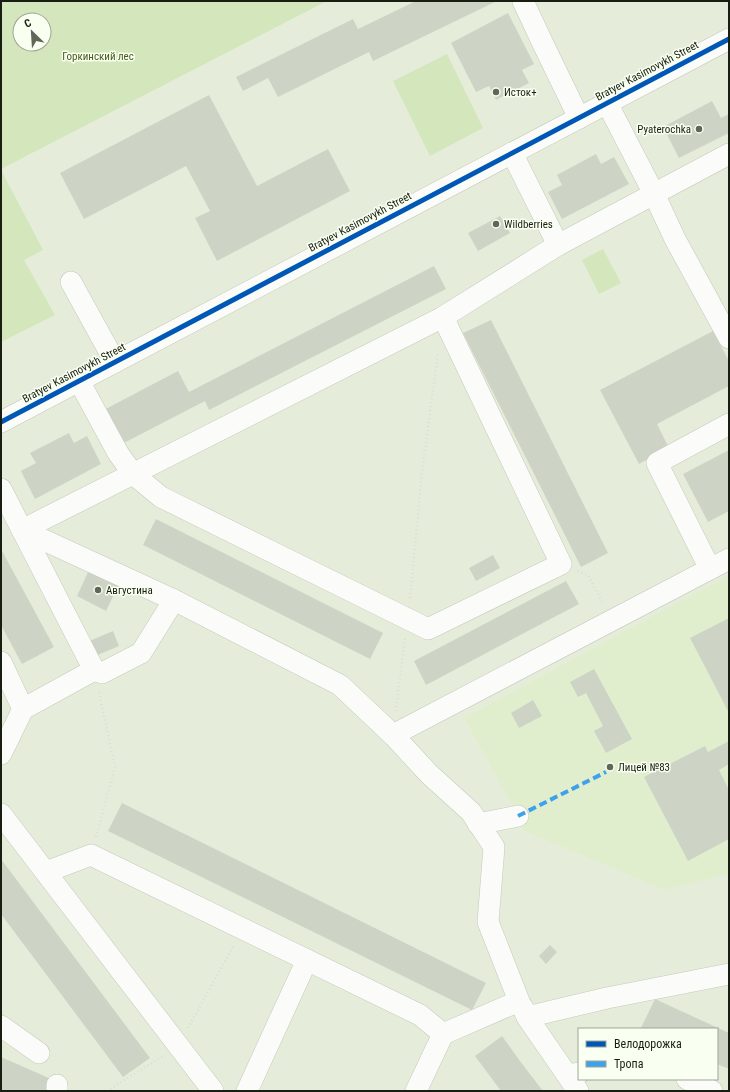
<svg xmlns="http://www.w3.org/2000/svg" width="730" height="1092" viewBox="0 0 730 1092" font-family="'Roboto Condensed',sans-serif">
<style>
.built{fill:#e1eece}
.green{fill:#d4e6bb;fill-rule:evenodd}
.building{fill:#cdd4c5}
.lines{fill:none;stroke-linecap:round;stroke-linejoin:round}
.minor-casing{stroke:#c3cabb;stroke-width:22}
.path{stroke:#daddd7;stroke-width:2.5;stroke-dasharray:1 3;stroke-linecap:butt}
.minor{stroke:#fbfcf9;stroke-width:21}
.quiet{stroke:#3da2ea;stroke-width:4;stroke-dasharray:8 4;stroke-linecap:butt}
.cycleway-casing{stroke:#f9fff1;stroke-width:8}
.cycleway{stroke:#0057b8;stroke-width:5}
.poi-dot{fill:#606658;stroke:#f9fff1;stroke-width:1.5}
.labels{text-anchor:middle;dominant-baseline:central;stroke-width:3;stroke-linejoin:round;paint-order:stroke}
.park-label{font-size:11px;fill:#465b1c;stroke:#f9fff1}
.street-label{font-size:11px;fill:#191e12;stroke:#f9fff1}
.poi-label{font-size:11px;fill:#191e12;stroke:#f9fff1;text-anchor:start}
</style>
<rect width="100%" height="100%" fill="#e5edda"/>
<polygon class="built" points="729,575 729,874 665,890 524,831 518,816 464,718"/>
<g class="green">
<path d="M1 1H327L1 169ZM20 20H44V44H20Z"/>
<polygon points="447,54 483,128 430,156 393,81"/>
<polygon points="1,170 43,250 24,260 55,315 1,342"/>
<polygon points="603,249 621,283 599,294 582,260"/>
</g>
<g class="building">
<polygon points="416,1 497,1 373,61 369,52 278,97 268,78 243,91 236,77 353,19 358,29"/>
<polygon points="508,13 534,64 522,70 529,83 496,100 489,86 476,92 451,43"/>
<polygon points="209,95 257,186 328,149 350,191 217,261 195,218 210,211 186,166 84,219 60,173"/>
<polygon points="712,101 721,118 729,114 729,133 679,158 663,127"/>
<polygon points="596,154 601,164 614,157 629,184 562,219 548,192 562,185 557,175"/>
<polygon points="500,216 510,233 478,251 468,233"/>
<polygon points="434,266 446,289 209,410 205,401 118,446 100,412 178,371 189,392"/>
<polygon points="491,320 608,553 581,567 463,333"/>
<polygon points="713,331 729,361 729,386 657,424 669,448 639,464 600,390"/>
<polygon points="69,433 74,443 87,436 101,464 35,499 21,471 36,463 30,453"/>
<polygon points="729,450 729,511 708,522 683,474"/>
<polygon points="156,519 383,633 370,659 143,545"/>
<polygon points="1,549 54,647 22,664 1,625"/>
<polygon points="493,555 500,568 476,581 469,568"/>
<polygon points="89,570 119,584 106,611 77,596"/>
<polygon points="566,581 579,604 426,685 414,661"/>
<polygon points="729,618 729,713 690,638"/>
<polygon points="113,631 119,646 93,657 87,642"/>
<polygon points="594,669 632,739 606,753 594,731 603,726 586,693 578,697 570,682"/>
<polygon points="533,700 542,716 519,728 511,713"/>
<polygon points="729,741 729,764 719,770 729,790 729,839 688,861 644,777 705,746 708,752"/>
<polygon points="122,803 486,983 472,1010 108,831"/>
<polygon points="1,859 150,1058 123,1077 1,914"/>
<polygon points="550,945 557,952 546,964 539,956"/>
<polygon points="655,999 729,1033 729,1069 717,1064 717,1029 641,1028"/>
<polygon points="502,1036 520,1061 543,1091 501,1091 475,1056"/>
<polygon points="1,1057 51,1079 46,1091 1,1091"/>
</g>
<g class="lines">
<defs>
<g id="minor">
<polyline points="523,1 544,46 579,118"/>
<polyline points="607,103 654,194 675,239 729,338"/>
<polyline points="512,153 558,245"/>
<polyline points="71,282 115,362"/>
<polyline points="443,317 558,245 729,154"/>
<polyline points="1,422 729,39"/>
<polyline points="1,489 94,670 23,709 1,754"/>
<polyline points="22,530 443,317 561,564 428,629 161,497 133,474 118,453 79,381"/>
<polyline points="22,530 174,600"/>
<polyline points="710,569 657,463 729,424"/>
<polyline points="1,662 23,709"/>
<polyline points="94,670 102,673 141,653 174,600 340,685 393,735"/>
<polyline points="1,814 213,1091"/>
<polyline points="478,824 518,816"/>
<polyline points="46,872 91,855 420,1015 443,1034"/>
<polyline points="522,1006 527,1017 567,1075"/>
<polyline points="527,1017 607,998 729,974"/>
<polyline points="1,1026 39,1053"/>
<polyline points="687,1079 712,1091"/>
<polyline points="57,1085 57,1091"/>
<polyline points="247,1091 307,960"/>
<polyline points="416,1091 443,1034 519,1001 488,922 494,847 471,812 429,774 393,735 729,559"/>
<polyline points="578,1091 567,1075 579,1073"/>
</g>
</defs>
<use href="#minor" class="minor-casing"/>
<g class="path">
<polyline points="578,571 588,575 603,604"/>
<polyline points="410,598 422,472 438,354"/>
<polyline points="396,711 405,638"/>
<polyline points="96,837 115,767 99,692"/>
<polyline points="188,1028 234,945"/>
<polyline points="107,1091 163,1056"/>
</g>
<use href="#minor" class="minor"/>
<polyline class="quiet" points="518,816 606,772"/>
<defs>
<polyline id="cycleway" points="1,422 729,39"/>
</defs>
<use href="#cycleway" class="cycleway-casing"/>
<use href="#cycleway" class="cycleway"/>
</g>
<g class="poi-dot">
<circle cx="496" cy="92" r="4"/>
<circle cx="699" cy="129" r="4"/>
<circle cx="496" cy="224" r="4"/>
<circle cx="98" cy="590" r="4"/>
<circle cx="610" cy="767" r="4"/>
</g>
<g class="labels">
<g class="park-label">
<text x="98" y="56">Горкинский лес</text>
</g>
<g class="street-label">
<text transform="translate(647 71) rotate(-28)">Bratyev Kasimovykh Street</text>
<text transform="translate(360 222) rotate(-28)">Bratyev Kasimovykh Street</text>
<text transform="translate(74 373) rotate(-28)">Bratyev Kasimovykh Street</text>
</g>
<g class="poi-label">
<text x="504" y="92">Исток+</text>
<text x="691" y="129" text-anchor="end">Pyaterochka</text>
<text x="504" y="224">Wildberries</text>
<text x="106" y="590">Августина</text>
<text x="618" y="767">Лицей №83</text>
</g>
</g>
<rect width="730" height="1092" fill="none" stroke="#191e12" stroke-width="4"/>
<rect x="578" y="1028" width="140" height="52" fill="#f9fff1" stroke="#9fa598"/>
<rect x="586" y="1041" width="20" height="6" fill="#0057b8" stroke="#9fa598"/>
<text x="614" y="1048" font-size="12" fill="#191e12">Велодорожка</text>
<rect x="586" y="1061" width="20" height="6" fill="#3da2ea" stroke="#9fa598"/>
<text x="614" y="1068" font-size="12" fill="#191e12">Тропа</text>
<g transform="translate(32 32) rotate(335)"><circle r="19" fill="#f9fff1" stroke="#9fa598"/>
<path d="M0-3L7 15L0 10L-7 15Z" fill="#606658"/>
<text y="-6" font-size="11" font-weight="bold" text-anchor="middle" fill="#191e12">С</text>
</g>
</svg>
